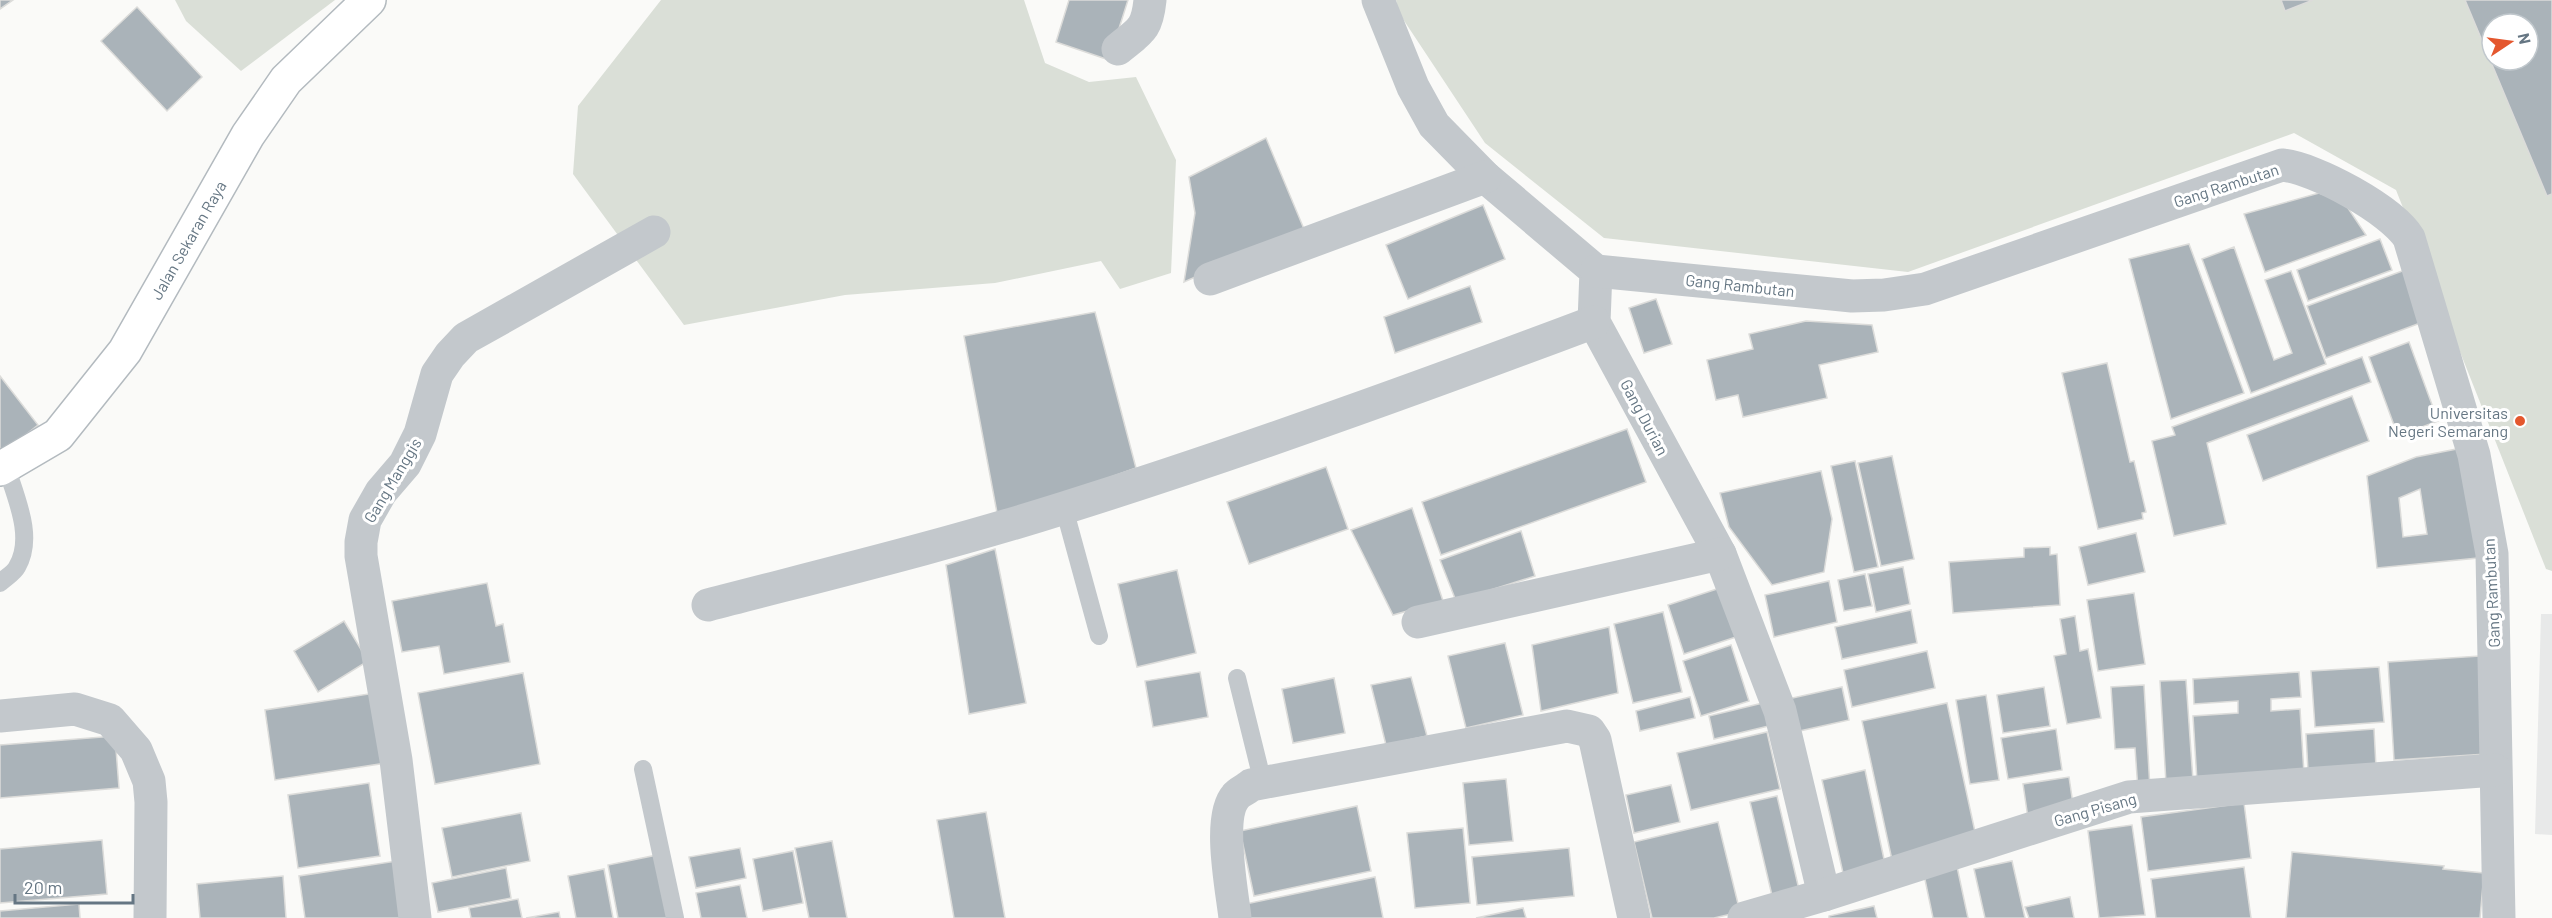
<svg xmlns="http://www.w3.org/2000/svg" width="2552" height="918" viewBox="0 0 2552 918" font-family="Barlow,sans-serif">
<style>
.built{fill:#e8e9e9}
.green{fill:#dadfd7;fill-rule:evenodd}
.building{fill:#aab3b9;stroke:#dcdcda;stroke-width:1.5;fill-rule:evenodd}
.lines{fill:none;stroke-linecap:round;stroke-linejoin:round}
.secondary-casing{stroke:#b3babf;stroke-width:36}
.service{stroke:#c3c8cc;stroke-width:18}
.minor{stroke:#c3c8cc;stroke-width:33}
.secondary{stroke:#fff;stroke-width:33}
.poi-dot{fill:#e4572e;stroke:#fff;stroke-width:2}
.labels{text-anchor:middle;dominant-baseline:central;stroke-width:6;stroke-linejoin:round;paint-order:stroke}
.street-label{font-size:16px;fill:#657683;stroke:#fff}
.poi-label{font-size:16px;fill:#657683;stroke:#fff;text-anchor:end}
</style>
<rect width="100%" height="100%" fill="#fafaf8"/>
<polygon class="built" points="2541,614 2552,614 2552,835 2535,834"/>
<g class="green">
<polygon points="175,0 335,0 241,71 186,21"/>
<polygon points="661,0 1024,0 1045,63 1089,82 1136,77 1176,160 1171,273 1120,289 1101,261 995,283 845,295 684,325 573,174 578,106"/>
<path d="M1396 0H2552V571L2546 569 2396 190 2294 133 1908 272 1604 238 1485 143 1399 13ZM2492 24H2528V60H2492Z"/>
</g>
<g class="building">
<polygon points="0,0 13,0 0,9"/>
<polygon points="1069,0 1128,0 1109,60 1056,42"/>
<polygon points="2281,0 2313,0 2285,11"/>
<path d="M2465 0H2552V194L2547 196ZM2492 24H2528V60H2492Z"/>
<polygon points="137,7 202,77 167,111 101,41"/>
<polygon points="1266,138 1304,229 1184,282 1195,213 1189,177"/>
<polygon points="2319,193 2344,202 2366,235 2265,272 2244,214"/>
<polygon points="1483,205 1505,259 1408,299 1386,245"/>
<polygon points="2380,239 2392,270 2308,301 2297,270"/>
<polygon points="2189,244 2244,393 2171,419 2129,259"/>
<polygon points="2234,247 2274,360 2292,353 2265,280 2291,271 2326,364 2251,393 2202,259"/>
<polygon points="2405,270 2423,322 2326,358 2307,306"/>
<polygon points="1470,286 1482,322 1395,353 1384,317"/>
<polygon points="1656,299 1672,344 1644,353 1629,308"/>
<polygon points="1095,312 1136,468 998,518 964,336"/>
<polygon points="1806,321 1872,325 1878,352 1819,365 1827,398 1743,417 1738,395 1716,400 1707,360 1753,349 1749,334"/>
<polygon points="2409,342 2438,421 2398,436 2369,357"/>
<polygon points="2362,357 2371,382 2207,443 2226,524 2174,536 2152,441 2175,435 2172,427"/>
<polygon points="2107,363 2130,462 2134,461 2146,512 2142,513 2143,519 2098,529 2062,373"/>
<polygon points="0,376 38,425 0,455"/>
<polygon points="2352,396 2369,441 2263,481 2247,435"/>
<polygon points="1627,429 1646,482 1441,555 1422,502"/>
<path d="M2462 448 2478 558 2377 568 2367 476 2416 457ZM2420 489 2427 534 2403 537 2399 498Z"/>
<polygon points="1892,456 1914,559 1881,566 1858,463"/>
<polygon points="1855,461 1878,567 1854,572 1831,466"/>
<polygon points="1326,467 1348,529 1249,564 1227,502"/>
<polygon points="1821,471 1832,519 1824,572 1772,585 1729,527 1720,493"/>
<polygon points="1412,508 1443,601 1393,615 1351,530"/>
<polygon points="1521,531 1535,576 1456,601 1440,560"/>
<polygon points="2136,533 2145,572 2088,585 2079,547"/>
<polygon points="2050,547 2050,555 2057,554 2060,605 1953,613 1949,562 2024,557 2024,548"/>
<polygon points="995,549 1026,703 969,714 946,565"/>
<polygon points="1903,567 1910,604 1876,612 1868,574"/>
<polygon points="1177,570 1196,653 1137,667 1118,584"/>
<polygon points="1865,574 1872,606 1844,611 1838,580"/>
<polygon points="1829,581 1837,622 1774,637 1765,595"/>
<polygon points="487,583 496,626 503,624 510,662 444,674 439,646 402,652 392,601"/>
<polygon points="1723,587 1739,636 1684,654 1668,605"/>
<polygon points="2134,593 2145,664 2098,671 2087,600"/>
<polygon points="1911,610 1917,643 1842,659 1835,627"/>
<polygon points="1663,612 1682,692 1633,703 1614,624"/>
<polygon points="2075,616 2080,651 2088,649 2101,718 2067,724 2054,656 2066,654 2060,619"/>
<polygon points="344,621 368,661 318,692 294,651"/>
<polygon points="1609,627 1618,693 1541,711 1532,645"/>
<polygon points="1505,643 1523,715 1466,728 1448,656"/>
<polygon points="1731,645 1749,701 1701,716 1683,661"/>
<polygon points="1927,651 1935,688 1852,707 1844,670"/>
<polygon points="2480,656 2487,754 2394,760 2388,662"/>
<polygon points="2379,667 2384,722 2315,727 2311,671"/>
<polygon points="1200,672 1208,717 1153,727 1145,681"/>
<polygon points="2299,672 2301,697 2271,699 2271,711 2300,709 2304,774 2197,781 2193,716 2238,713 2238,701 2194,704 2193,679"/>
<polygon points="523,673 540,764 435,784 418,693"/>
<polygon points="1411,677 1427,736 1386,745 1371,685"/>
<polygon points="1334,678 1345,733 1293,743 1282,689"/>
<polygon points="2186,680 2193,781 2166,783 2160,681"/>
<polygon points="2144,685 2150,789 2138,790 2135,748 2115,749 2111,687"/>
<polygon points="1842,687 1849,720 1795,732 1788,699"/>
<polygon points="2044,687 2050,726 2003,733 1997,695"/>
<polygon points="375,693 386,763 275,780 265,710"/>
<polygon points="1986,695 1999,780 1970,784 1956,700"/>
<polygon points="1690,697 1695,718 1640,731 1636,711"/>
<polygon points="1771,701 1777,724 1714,739 1709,716"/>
<polygon points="1947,703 1977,841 1892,860 1862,721"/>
<polygon points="2056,729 2062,770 2008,779 2001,738"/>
<polygon points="2374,729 2376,767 2308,771 2306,734"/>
<polygon points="1767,732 1780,789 1691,810 1677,753"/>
<polygon points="115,736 119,788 0,798 0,745"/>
<polygon points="1865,770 1885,864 1843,873 1822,780"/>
<polygon points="2069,777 2074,811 2028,818 2023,784"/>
<polygon points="1506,779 1513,841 1469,845 1463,783"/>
<polygon points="369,783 380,856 298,868 288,795"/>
<polygon points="1671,785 1680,822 1634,833 1626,795"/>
<polygon points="1777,796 1801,898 1774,904 1750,802"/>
<polygon points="2244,803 2251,858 2148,871 2141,817"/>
<polygon points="1357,806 1371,871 1254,896 1240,831"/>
<polygon points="986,812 1005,918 954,918 937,820"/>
<polygon points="521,813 530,861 452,877 442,828"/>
<polygon points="1718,822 1740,912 1714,918 1652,918 1634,842"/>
<polygon points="2132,825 2145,915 2099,918 2088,831"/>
<polygon points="1463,828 1470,903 1415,908 1407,833"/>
<polygon points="102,840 107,894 0,903 0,849"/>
<polygon points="832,841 847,918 809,918 795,848"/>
<polygon points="740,848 746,878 696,888 689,857"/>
<polygon points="1569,848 1574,896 1477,905 1472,857"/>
<polygon points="793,851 803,903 763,911 753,859"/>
<polygon points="2292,852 2444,866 2443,869 2484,873 2480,918 2286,918"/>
<polygon points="657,855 669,918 618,918 608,865"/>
<polygon points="403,860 412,918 305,918 299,876"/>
<polygon points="2012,861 2025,918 1985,918 1974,869"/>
<polygon points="1956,862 1968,918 1933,918 1923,870"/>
<polygon points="2244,867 2251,918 2156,918 2151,879"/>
<polygon points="506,868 511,898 438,912 432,883"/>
<polygon points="604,869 613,918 576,918 568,876"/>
<polygon points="283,876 286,918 200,918 197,884"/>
<polygon points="1375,877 1383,918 1244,918 1241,905"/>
<polygon points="740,885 747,918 701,918 696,893"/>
<polygon points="2070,897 2074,918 2029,918 2025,907"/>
<polygon points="518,899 522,918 471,918 469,908"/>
<polygon points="79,904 80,918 0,918 0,911"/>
<polygon points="1874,906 1877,918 1829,918 1829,916"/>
<polygon points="1523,908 1526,918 1476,918"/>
<polygon points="559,912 560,918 526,918"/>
</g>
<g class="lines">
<defs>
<polyline id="secondary" points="0,469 58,435 125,351 248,135 286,80 369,0"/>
</defs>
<use href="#secondary" class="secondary-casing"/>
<g class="service">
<polyline points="1064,508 1099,636"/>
<path d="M0 583C5 578 14 573 17 567 35 537 15 496 6 466"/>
<polyline points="1237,678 1263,783"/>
<polyline points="643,769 675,918"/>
</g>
<g class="minor">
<polyline points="1378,0 1413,87 1434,125 1485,177 1596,271 1594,322 1720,554 1780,711 1824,895"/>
<path d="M1118 49C1140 31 1147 30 1150 0"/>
<path d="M1596 271 1852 296 1884 295 1925 289 2282 165C2315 168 2392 210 2409 238L2474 455 2492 554 2499 918"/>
<polyline points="1210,279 1485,177"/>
<path d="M708 605C827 574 947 545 1064 508 1243 452 1419 388 1594 322"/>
<polyline points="1418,622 1720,554"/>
<polyline points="0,716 75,709 110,720 136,750 149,781 151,802 150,918"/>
<polyline points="415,918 396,760 361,556 361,542 365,520 381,492 405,464 420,434 437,374 450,355 466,338 654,232"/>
<path d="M1235 918C1232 890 1217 817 1236 796 1239 792 1247 789 1251 785L1567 726 1589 731 1595 740 1634 918"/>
<polyline points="1744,918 1824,895 2129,797 2495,770"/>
</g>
<use href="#secondary" class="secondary"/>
</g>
<circle class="poi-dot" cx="2520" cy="421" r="6"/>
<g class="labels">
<g class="street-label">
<text transform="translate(2226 185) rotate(-18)">Gang Rambutan</text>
<text transform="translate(188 240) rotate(-60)">Jalan Sekaran Raya</text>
<text transform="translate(1740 285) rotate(6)">Gang Rambutan</text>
<text transform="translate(1645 417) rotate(62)">Gang Durian</text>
<text transform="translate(392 480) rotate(-59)">Gang Manggis</text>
<text transform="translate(2491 593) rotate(-93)">Gang Rambutan</text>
<text transform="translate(2095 809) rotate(-16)">Gang Pisang</text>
</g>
<g class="poi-label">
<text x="2508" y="412">Universitas<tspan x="2508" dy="18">Negeri Semarang</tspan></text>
</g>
</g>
<g transform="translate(2510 42) rotate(77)"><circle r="28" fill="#ffffff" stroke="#c1c8cd" stroke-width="1.5"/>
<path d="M0-4.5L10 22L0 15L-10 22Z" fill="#e4572e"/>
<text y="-9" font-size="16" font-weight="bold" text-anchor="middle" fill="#657683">N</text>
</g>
<path d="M15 894v9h118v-9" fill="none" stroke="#657683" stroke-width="3"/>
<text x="24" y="894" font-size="18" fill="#657683" stroke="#ffffff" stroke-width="4.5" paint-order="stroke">20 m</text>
</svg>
